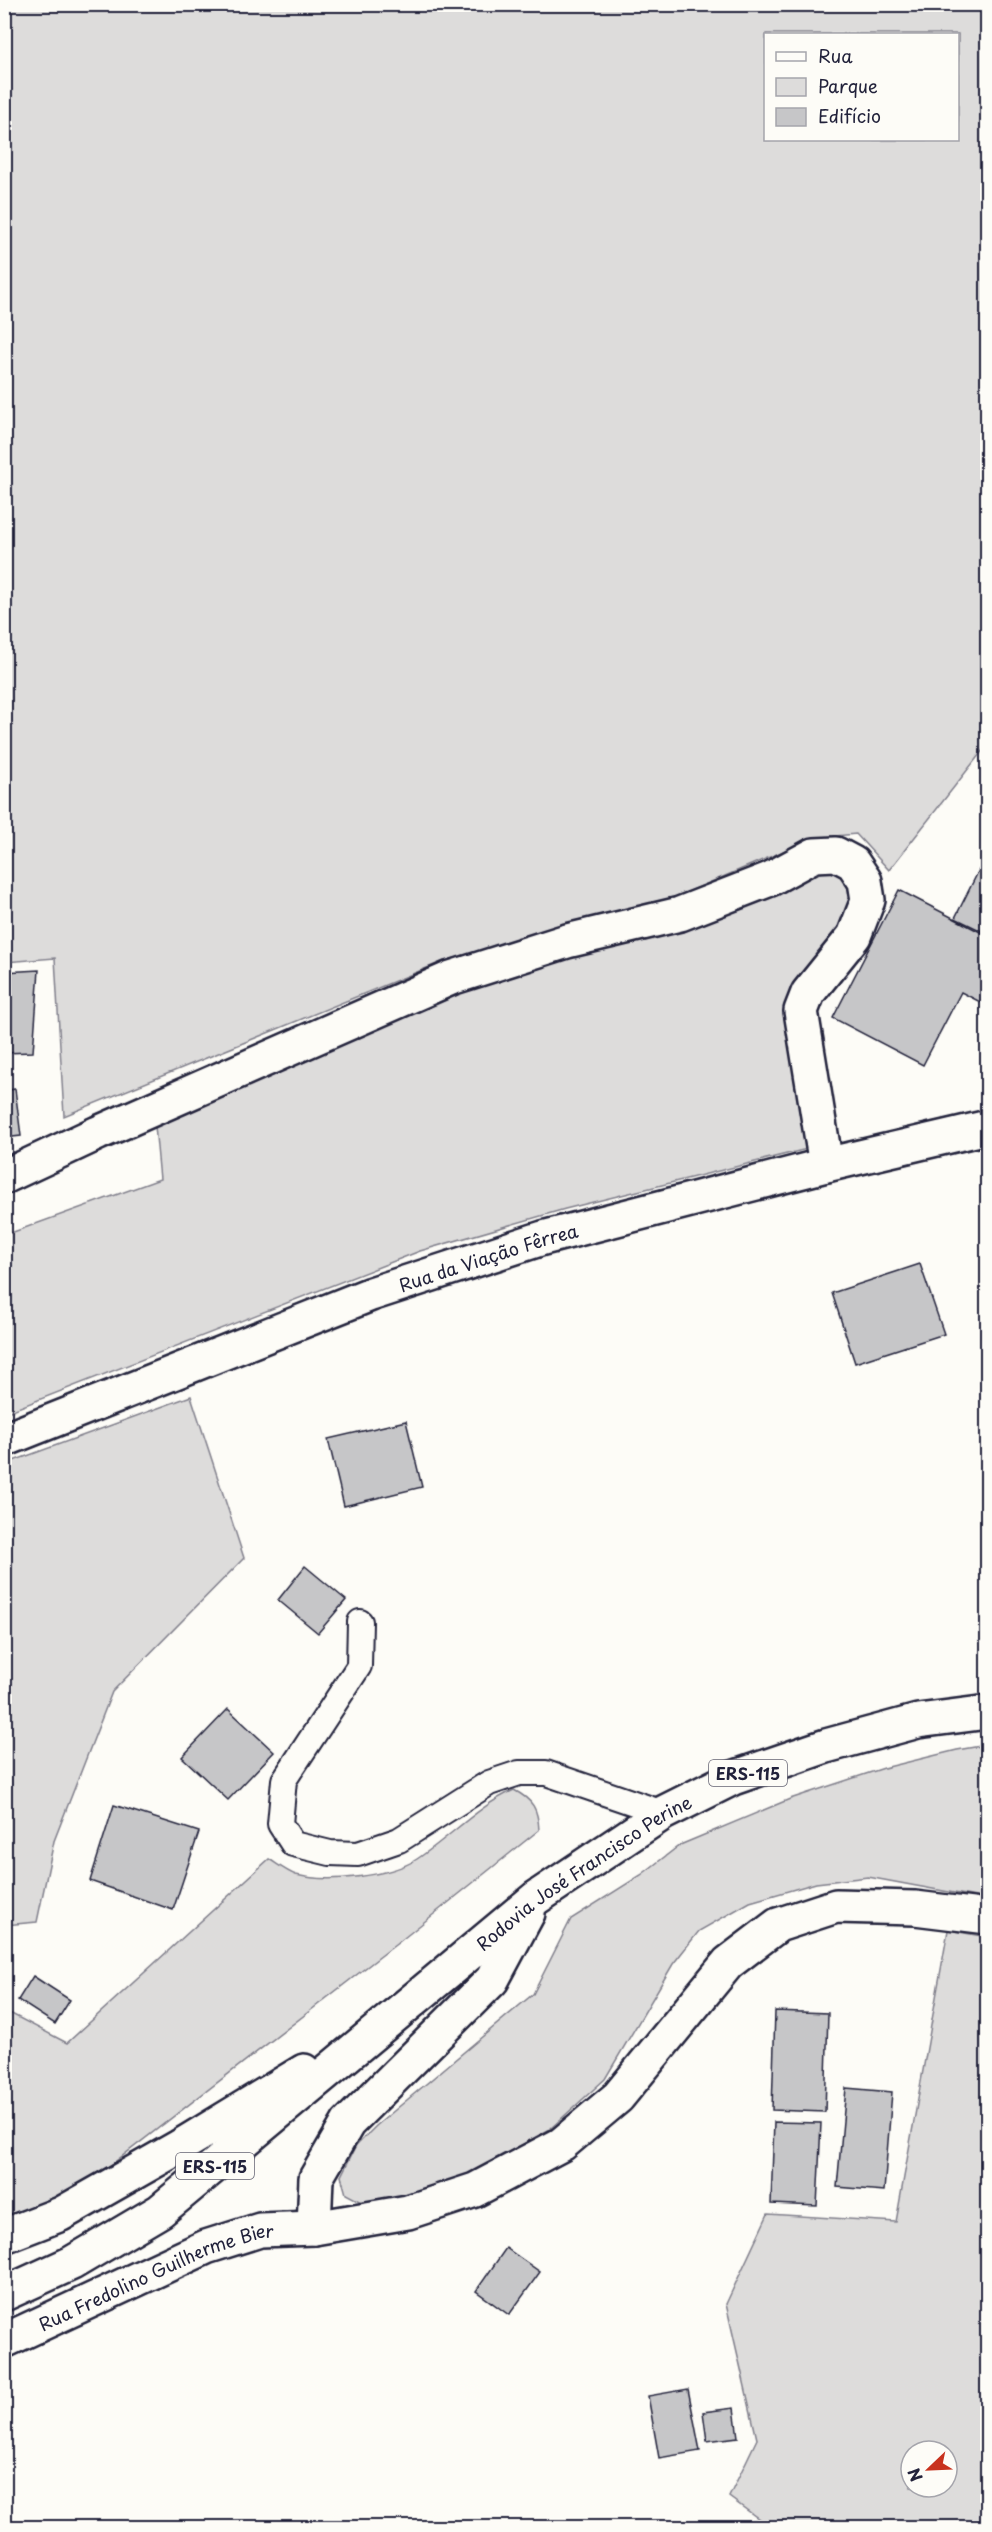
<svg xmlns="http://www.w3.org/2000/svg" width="992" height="2532" viewBox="0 0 992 2532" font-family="'Playpen Sans',sans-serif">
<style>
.green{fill:#dddcdb;stroke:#807f8b;stroke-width:1.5;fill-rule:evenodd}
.building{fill:#c6c6c8;stroke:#22223b;stroke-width:1.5}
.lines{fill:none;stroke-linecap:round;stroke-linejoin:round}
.lane-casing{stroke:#22223b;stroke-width:28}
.street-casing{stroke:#22223b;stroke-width:38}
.secondary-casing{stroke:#22223b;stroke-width:38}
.primary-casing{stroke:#22223b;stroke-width:38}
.lane{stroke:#fdfcf7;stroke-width:24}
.street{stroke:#fdfcf7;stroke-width:33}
.secondary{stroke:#fdfcf7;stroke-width:33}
.primary{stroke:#fdfcf7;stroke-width:33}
.labels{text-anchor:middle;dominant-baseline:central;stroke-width:6;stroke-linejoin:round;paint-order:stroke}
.shield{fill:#fdfcf7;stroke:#646373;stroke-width:1.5}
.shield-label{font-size:16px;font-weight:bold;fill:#22223b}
.street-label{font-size:18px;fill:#22223b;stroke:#fdfcf7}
</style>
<rect width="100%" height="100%" fill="#fdfcf7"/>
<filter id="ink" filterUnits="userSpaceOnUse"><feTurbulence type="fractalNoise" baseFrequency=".0167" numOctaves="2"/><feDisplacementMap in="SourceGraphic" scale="12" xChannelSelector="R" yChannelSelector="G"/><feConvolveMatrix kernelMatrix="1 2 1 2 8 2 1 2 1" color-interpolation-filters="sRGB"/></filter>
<g filter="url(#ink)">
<g class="green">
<path d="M4 5H987V745L889 870 856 834 814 838 669 900 444 961 64 1116 55 958 5 962ZM766 34H958V140H766Z"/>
<polygon points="829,870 843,876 852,899 844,934 803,976 811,1148 565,1209 420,1251 5,1413 5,1235 160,1179 155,1126 458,994 811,872"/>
<polygon points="191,1396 244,1558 112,1692 54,1841 37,1922 5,1925 5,1464"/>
<polygon points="987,1745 987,1899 868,1877 816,1883 750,1902 699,1931 673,1964 605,2079 550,2129 463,2178 409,2199 365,2204 346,2194 341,2176 356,2146 376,2126 533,1994 571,1919 641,1875 680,1845 790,1799 884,1768 957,1750"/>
<path d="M514 1790C533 1800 538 1809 539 1830L399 1942 68 2198 5 2226 4 2010 67 2043 269 1859C277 1864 287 1872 296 1875 327 1883 390 1877 417 1859 450 1837 478 1806 514 1790Z"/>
<path d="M948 1930 987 1937V2527H770L729 2497 757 2439 726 2304 768 2214 896 2222ZM911 2451H947V2487H911Z"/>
</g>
<g class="building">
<polygon points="988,852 988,934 955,918"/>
<polygon points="899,890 988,936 988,996 984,1004 961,992 923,1065 833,1018"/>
<polygon points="39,970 33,1052 4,1053 4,972"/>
<polygon points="15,1089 21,1136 4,1138 4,1091"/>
<polygon points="920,1264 944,1334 855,1363 832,1293"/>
<polygon points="406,1421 422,1487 344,1506 328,1439"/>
<polygon points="305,1566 346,1600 318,1633 278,1600"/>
<polygon points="228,1709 274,1752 228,1800 182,1757"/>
<polygon points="114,1805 199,1832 173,1910 90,1881"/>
<polygon points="33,1976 70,2000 55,2024 18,2000"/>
<polygon points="775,2011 828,2013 825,2112 772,2110"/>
<polygon points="846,2088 892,2092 884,2191 837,2187"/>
<polygon points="774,2122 821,2123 817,2206 771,2204"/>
<polygon points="506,2248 540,2272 509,2315 476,2291"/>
<polygon points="688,2389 700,2451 659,2458 648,2396"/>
<polygon points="734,2408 738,2437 707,2441 703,2412"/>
</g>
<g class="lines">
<defs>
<polyline id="lane" points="360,1622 359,1666 284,1780 280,1824 293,1844 330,1853 358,1854 399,1840 489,1783 519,1773 546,1773 663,1813"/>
<g id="street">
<polyline points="4,1177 98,1133 451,978 567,941 680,914 770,879 814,855 836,854 853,863 865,881 868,900 854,936 808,993 801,1011 826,1165"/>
<path id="s1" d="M4 1440 371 1294 543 1238 826 1165 988 1127"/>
</g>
<g id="secondary">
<path id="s2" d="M4 2341 206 2247 260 2230 314 2228 408 2212 475 2190 562 2144 618 2097 728 1963 778 1925 836 1906 915 1908 988 1917"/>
</g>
<g id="primary">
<polyline points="314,2228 316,2178 348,2123 492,1980 528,1913"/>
<polyline points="4,2236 61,2214 179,2147 304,2071"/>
<path id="s3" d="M4 2294 72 2263 160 2211 536 1898 663 1813 733 1778 826 1746 918 1721 988 1712"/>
</g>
</defs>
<use href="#lane" class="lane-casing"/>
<use href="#street" class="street-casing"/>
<use href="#secondary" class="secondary-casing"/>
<use href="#primary" class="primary-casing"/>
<use href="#lane" class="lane"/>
<use href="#street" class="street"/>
<use href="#secondary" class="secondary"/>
<use href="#primary" class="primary"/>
</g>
</g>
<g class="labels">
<g class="shield">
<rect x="709" y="1760" width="78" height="26" rx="4.5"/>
<rect x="176" y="2153" width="78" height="26" rx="4.5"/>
</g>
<g class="shield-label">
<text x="748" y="1773">ERS-115</text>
<text x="215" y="2166">ERS-115</text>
</g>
<g class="street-label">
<text stroke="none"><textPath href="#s1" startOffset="518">Rua da Viação Fêrrea</textPath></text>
<text stroke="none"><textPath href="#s3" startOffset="720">Rodovia José Francisco Perine</textPath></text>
<text stroke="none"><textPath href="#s2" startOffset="166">Rua Fredolino Guilherme Bier</textPath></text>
</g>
</g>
<rect width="992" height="2532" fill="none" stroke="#fdfcf7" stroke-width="24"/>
<rect x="12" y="12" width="968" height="2508" fill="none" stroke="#22223b" stroke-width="2" filter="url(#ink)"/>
<rect x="764" y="33" width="195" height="108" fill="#fdfcf7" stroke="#a5a5ac" stroke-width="1.5"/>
<rect x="776" y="52" width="30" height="9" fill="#fdfcf7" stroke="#a5a5ac" stroke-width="1.5"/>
<text x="818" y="63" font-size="18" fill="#22223b">Rua</text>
<rect x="776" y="78" width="30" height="18" fill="#dddcdb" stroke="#a5a5ac" stroke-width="1.5"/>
<text x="818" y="93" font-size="18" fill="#22223b">Parque</text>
<rect x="776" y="108" width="30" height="18" fill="#c6c6c8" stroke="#a5a5ac" stroke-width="1.5"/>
<text x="818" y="123" font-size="18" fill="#22223b">Edifício</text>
<g transform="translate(929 2469) rotate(247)"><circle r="28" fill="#fdfcf7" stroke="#a5a5ac" stroke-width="1.5"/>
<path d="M0-4.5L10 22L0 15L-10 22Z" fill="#c8321e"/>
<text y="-9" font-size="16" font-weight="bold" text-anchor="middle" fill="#22223b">N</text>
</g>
</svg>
